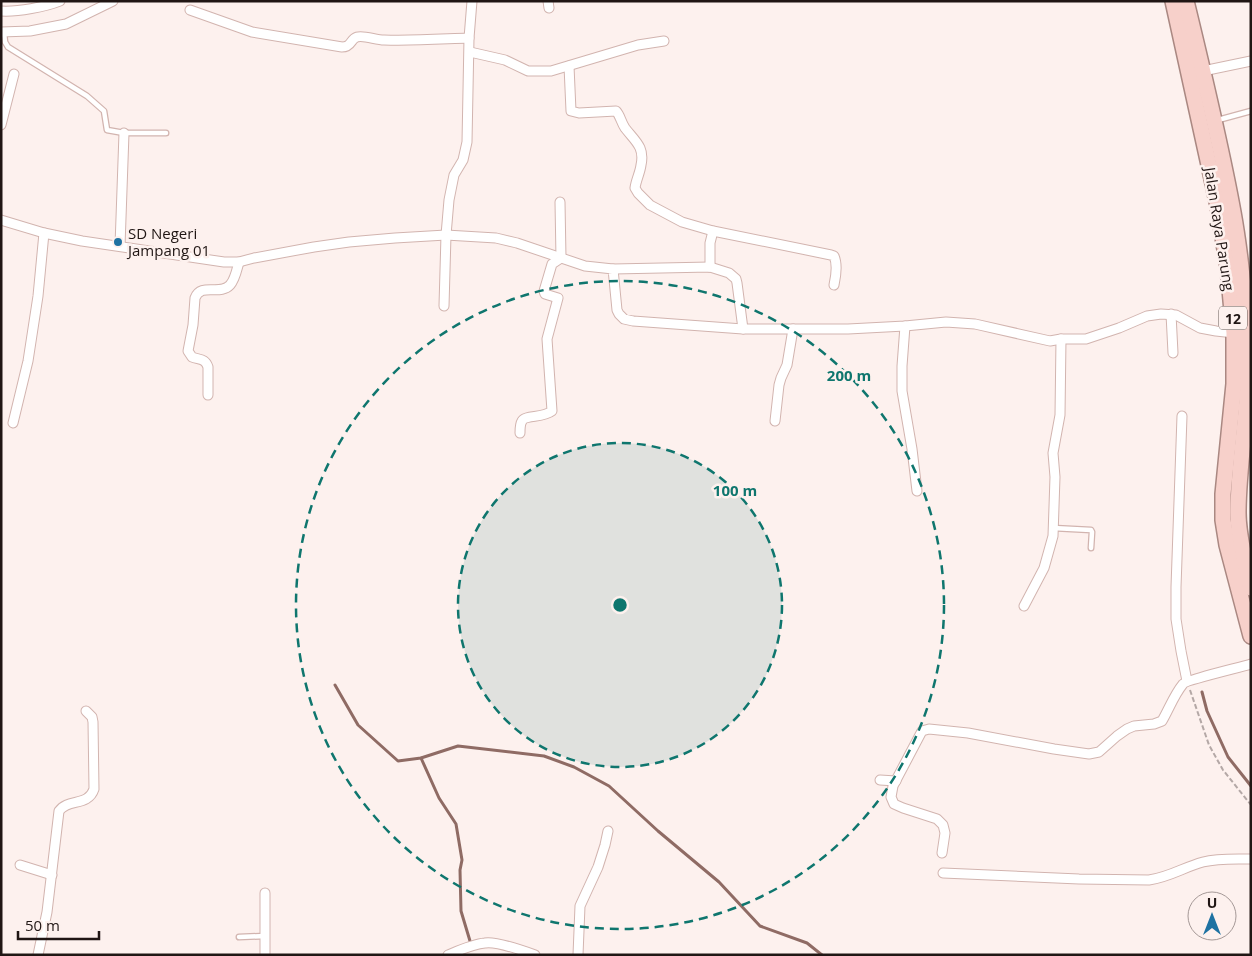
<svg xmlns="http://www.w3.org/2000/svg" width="1252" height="956" viewBox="0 0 1252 956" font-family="'Open Sans',sans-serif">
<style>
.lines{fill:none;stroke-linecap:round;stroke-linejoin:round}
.stream{stroke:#8f6b64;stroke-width:3}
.service-casing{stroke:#d2b4af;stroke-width:7}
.minor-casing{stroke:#d2b4af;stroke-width:11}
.trunk-casing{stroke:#aa8882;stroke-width:18}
.path{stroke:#b4a8a6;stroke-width:2;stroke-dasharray:5 2.5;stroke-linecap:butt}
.service{stroke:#fff;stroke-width:4.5}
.minor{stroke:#fff;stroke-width:9}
.trunk{stroke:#f7d0ca;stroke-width:15}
.ring{fill:none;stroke:#0f766e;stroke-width:2.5;stroke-dasharray:9 6}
.poi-dot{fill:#1e72a2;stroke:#fdf1ee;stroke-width:2}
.labels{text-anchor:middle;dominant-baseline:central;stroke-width:5;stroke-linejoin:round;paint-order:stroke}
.shield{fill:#fdf1ee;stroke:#625855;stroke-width:1}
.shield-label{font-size:14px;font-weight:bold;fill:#201614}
.street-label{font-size:15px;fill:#201614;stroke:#fdf1ee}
.poi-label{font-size:15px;fill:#201614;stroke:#fdf1ee;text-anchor:start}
.centre{fill:#0f766e;stroke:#fdf1ee;stroke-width:2.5}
.ring-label{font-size:15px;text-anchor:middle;font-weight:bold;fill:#0f766e;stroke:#fdf1ee;stroke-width:5;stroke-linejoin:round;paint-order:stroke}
</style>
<rect width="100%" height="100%" fill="#fdf1ee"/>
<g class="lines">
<g class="stream">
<polyline points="335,685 358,725 398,761 421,758 458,746 544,756 574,767 609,786 658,831 719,882 760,926 807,943 822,955"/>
<polyline points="1202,692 1207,711 1228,757 1251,786"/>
<polyline points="421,758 439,798 456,824 462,860 460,870 461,911 470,941"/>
</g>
<defs>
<g id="service">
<polyline points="6,32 4,33 5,42 8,47 87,96 104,111 107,130 124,133 166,133"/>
<polyline points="1218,120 1251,111"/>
<polyline points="1053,528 1091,530 1092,532 1091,548"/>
<polyline points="239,937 265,936"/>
</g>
<g id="minor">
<polyline points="548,1 549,8"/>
<path d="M190 10 252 32 342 47C352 47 350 39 357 37 364 35 376 40 384 40 413 41 441 39 469 38"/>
<path d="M1 11C18 12 45 7 60 1"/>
<polyline points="1,32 30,31 66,24 113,1"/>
<polyline points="470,52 505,60 528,71 551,71 638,45 664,41"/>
<path d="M569 66 571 111 579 113 616 111C620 115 621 122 625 128 635 141 645 147 641 165 640 173 636 180 635 188L638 193 650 205 682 222 713 231 831 255 834 256C838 265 836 276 834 285"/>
<polyline points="1203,71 1251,61"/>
<polyline points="1,125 14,74"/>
<polyline points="1,220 44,233 82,241 224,262 239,262 254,258 314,247 349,242 395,238 446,235 496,238 517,243 585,266 613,269 617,310 619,314 624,319 633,321 743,329 848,329 905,326 946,322 975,324 1050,341 1061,339 1086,339 1119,328 1147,316 1161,314 1176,315 1200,328 1216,331 1234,333"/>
<polyline points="120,246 124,133"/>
<polyline points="710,267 710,243 713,231"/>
<polyline points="613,269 710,267 729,273 736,279 737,283 743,329"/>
<polyline points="444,306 446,235 449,200 454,175 463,160 467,142 469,38 472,1"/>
<polyline points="1171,314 1173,353"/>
<polyline points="905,326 902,366 902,391 912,449 917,491"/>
<path d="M208 395V367C205 358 199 360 192 357L188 351 193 325 195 298C201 282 220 296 230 285 235 280 237 269 239 262"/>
<polyline points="1182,416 1176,587 1176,619 1181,651 1187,681"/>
<polyline points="775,421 779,385 781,378 787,365 793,329"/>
<polyline points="13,423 28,361 38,296 44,233"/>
<path d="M520 433C520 430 520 424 522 421 525 415 543 418 552 411L547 339 558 298 545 294 544 291 552 264 561 258 560 202"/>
<polyline points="1024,606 1044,568 1053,536 1055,477 1053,453 1060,415 1061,339"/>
<polyline points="880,780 896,781"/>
<path d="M942 853 945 833 943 825 937 819 903 808 894 804 891 797 893 786 922 731 929 729 968 733 1054 749 1089 754 1099 752 1117 736 1127 729 1134 726 1154 724 1162 721C1169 709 1174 695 1183 684 1186 680 1242 667 1251 664"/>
<polyline points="20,865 52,875"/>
<path d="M943 873 1079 879 1149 880C1170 877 1184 867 1203 862 1218 858 1235 859 1251 859"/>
<path d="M38 955 47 912 59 811C68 798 88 807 94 789L93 722 92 717 86 711"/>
<polyline points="265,955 265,893"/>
<path d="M448 955C460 950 473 944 485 943 496 941 524 951 535 955"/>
<polyline points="578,955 580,906 598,867 605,845 608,831"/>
</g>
<g id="trunk">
<polyline points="1173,1 1218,206 1228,268 1234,333 1234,384 1223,494 1223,520 1227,545 1251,636"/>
<path d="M1186 1C1203 71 1220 141 1233 212 1241 256 1245 302 1248 347 1251 403 1238 458 1238 513 1238 538 1246 564 1251 588"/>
</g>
</defs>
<use href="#service" class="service-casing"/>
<use href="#minor" class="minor-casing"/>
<use href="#trunk" class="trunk-casing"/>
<polyline class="path" points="1190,690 1209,745 1223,770 1251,805"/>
<use href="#service" class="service"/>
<use href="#minor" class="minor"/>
<use href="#trunk" class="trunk"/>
</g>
<circle cx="620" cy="605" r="162" fill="#0f766e" fill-opacity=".12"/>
<g class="ring">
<circle cx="620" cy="605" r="162"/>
<circle cx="620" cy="605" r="324"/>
</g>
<circle class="poi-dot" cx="118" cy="242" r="5"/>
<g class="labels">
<rect class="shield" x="1219" y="306.5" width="28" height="23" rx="4"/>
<g class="shield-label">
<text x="1233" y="318">12</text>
</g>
<g class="street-label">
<text transform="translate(1220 229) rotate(81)">Jalan Raya Parung</text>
</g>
<g class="poi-label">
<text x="128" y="233">SD Negeri<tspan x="128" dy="17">Jampang 01</tspan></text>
</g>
</g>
<circle cx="620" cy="605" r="8" class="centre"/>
<g class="ring-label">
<text x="849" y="381">200 m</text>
<text x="735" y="496">100 m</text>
</g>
<rect width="1252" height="956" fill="none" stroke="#201614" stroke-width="5"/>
<g transform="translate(1212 916)"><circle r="24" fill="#fdf1ee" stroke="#a59997"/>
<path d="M0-4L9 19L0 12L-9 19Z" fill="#1e72a2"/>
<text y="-8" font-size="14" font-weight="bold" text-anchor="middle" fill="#201614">U</text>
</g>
<path d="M18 931v8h81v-8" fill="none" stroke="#201614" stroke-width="2.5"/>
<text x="25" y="931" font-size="15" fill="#201614" stroke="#fdf1ee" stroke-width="4" paint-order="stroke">50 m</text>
</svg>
